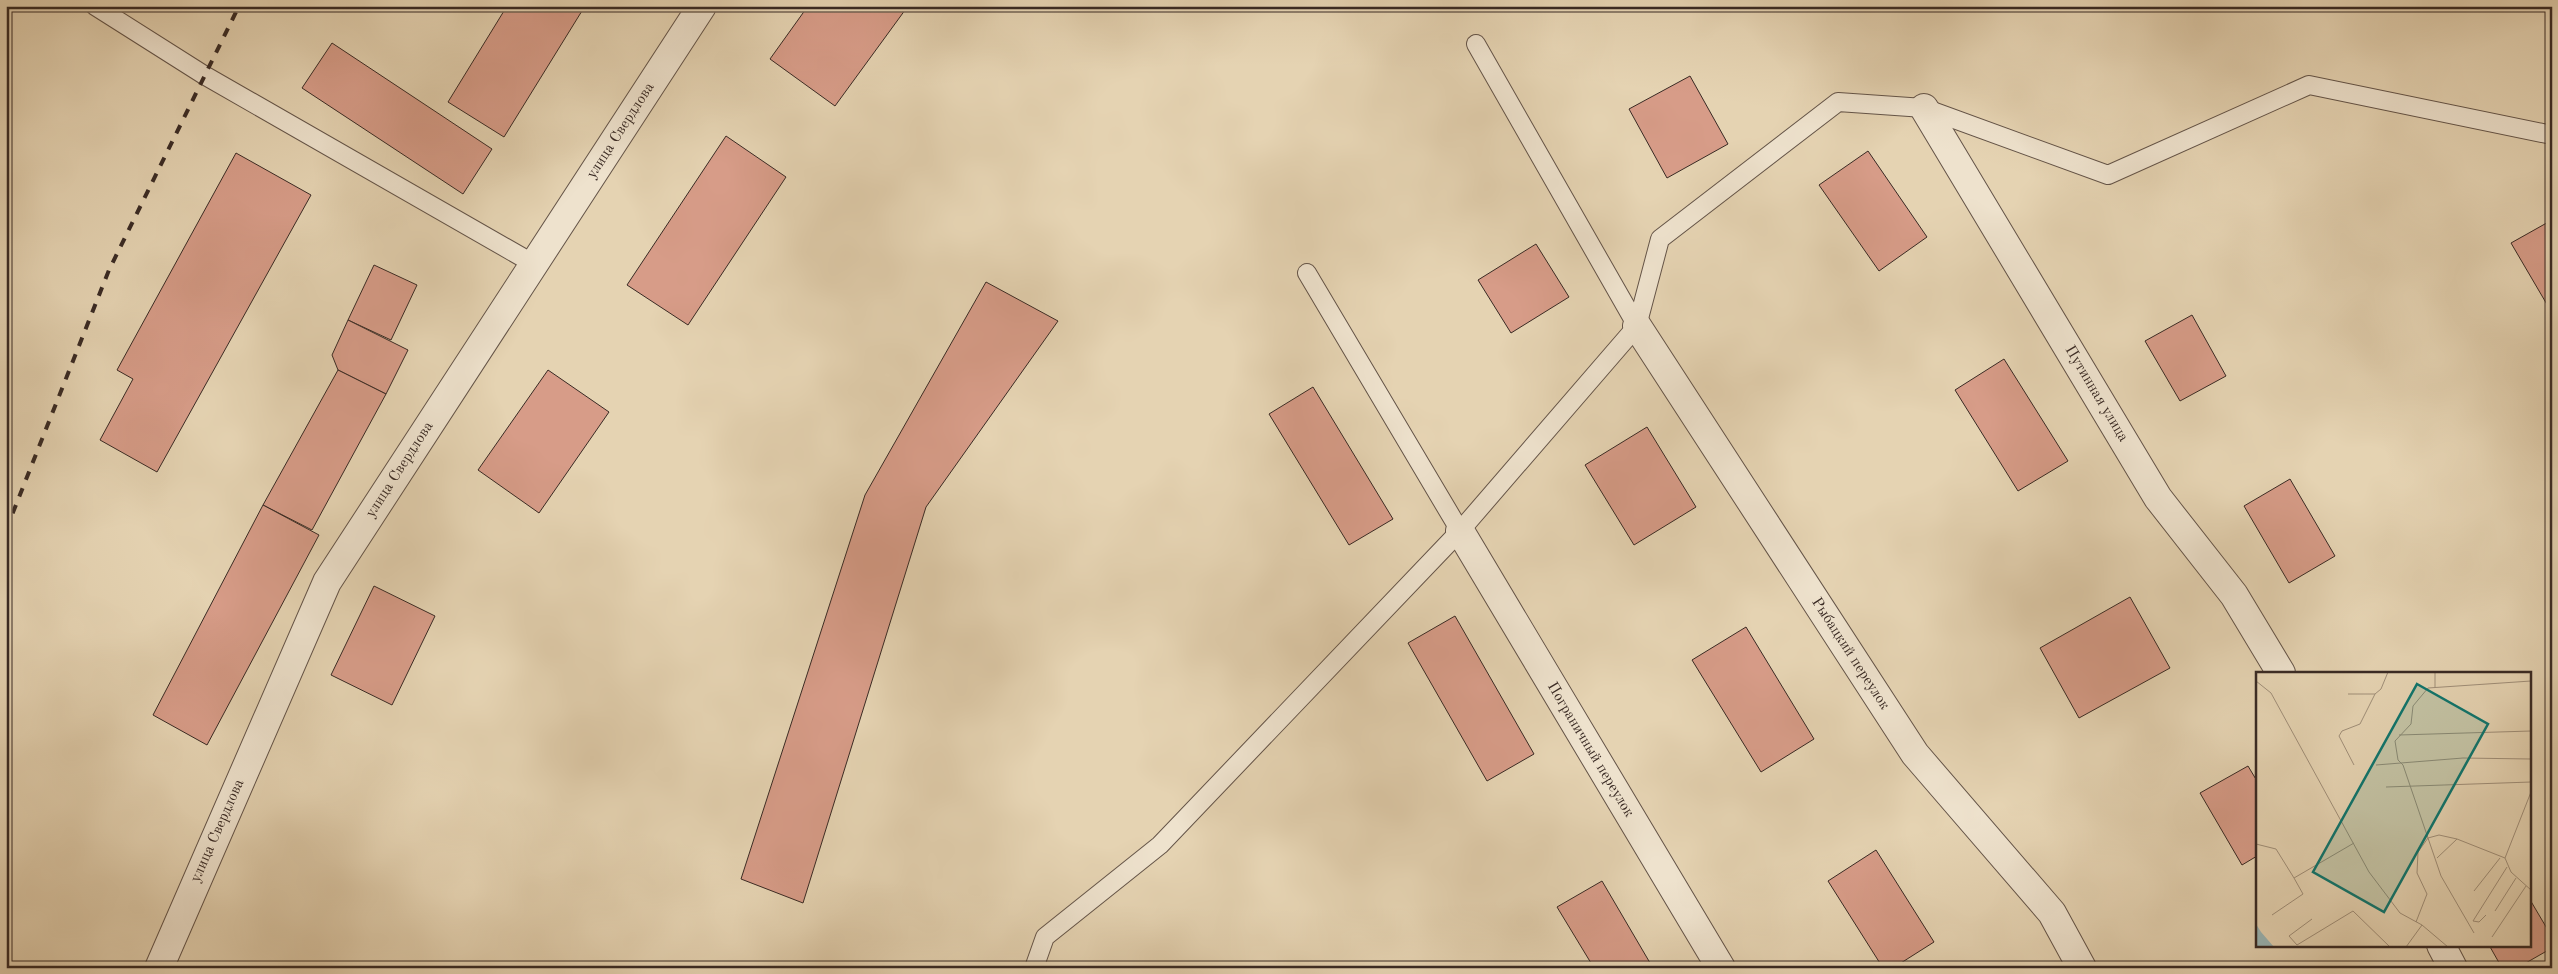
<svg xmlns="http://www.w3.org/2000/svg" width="2558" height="974" viewBox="0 0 2558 974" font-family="'Old Standard TT',serif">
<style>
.building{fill:#d79c88;stroke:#392a24}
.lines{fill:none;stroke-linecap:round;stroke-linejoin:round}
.service-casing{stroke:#645448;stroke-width:20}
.minor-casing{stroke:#645448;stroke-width:30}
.tertiary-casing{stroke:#645448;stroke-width:30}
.service{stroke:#eee2cd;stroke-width:18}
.minor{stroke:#eee2cd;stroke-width:28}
.tertiary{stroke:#eee2cd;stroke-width:28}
.rail{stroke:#392a24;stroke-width:4;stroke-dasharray:9 9;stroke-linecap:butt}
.labels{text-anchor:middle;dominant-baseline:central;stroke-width:4.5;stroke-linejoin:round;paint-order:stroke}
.street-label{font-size:15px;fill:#392a24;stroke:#eee2cd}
.inset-road{fill:none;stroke:#a08f79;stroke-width:1}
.view{fill:#0f766e;fill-opacity:0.15;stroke:#0f766e;stroke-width:2.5}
.inset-edge{fill:none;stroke:#392a24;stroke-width:2.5}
</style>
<rect width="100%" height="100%" fill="#e5d3b2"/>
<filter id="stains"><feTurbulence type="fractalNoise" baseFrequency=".004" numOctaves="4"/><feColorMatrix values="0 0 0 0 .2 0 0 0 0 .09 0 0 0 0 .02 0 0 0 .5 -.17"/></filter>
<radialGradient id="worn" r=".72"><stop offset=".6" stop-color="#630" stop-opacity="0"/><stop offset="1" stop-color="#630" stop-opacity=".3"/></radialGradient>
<g class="building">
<polygon points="507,6 585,6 504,137 448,102"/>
<polygon points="808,6 908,6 835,106 770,59"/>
<polygon points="332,43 492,149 463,194 302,88"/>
<polygon points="1690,76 1728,144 1667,178 1629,109"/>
<polygon points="726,136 786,177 688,325 627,285"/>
<polygon points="1868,151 1927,237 1879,271 1819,185"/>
<polygon points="236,153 311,195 157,472 100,440 133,379 117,370"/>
<polygon points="2552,220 2552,313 2511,243"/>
<polygon points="1536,244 1569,297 1511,333 1478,280"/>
<polygon points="374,265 417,285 391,340 348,320"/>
<polygon points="986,282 1058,321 926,507 803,903 741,879 865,495"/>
<polygon points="2192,315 2226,376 2180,401 2145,341"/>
<polygon points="348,320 408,350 386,394 338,370 332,355"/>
<polygon points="2004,359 2068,461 2018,491 1955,390"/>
<polygon points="338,370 386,394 312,530 263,505"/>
<polygon points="548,370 609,412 539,513 478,470"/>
<polygon points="1313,387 1393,519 1349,545 1269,414"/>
<polygon points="1647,427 1696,507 1634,545 1585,465"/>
<polygon points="2290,479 2335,556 2289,583 2244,506"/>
<polygon points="263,505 319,535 207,745 153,715"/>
<polygon points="374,586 435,616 392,705 331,675"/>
<polygon points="2130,597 2170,668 2079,718 2040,648"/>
<polygon points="1455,616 1534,754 1487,781 1408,643"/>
<polygon points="1746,627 1814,739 1761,772 1692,660"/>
<polygon points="2248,766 2257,781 2257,856 2242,865 2200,793"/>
<polygon points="1876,850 1934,942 1893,968 1883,968 1828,881"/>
<polygon points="1602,881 1653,968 1594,968 1557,907"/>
<polygon points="2529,898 2552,937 2552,948 2517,968 2502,968 2489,945 2529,945"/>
</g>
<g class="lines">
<defs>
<g id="service">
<polyline points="95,6 204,75 534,264"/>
<polyline points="1476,44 1637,326"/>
<polyline points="1307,273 1460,531"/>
<polyline points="1034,968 1045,937 1160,845 1460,531 1637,326 1660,239 1838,102 1924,108 2108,175 2309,85 2552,135"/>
</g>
<g id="minor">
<polyline points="1924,108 2158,498 2234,595 2281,673"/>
<polyline points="1637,326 1915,754 2052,913 2082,968"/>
<polyline points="1460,531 1721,968"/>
<polyline points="2441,945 2453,968"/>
</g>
<polyline id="tertiary" points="159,968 327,582 702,6"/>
</defs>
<use href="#service" class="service-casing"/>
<use href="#minor" class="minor-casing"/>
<use href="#tertiary" class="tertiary-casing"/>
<use href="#service" class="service"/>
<use href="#minor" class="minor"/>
<use href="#tertiary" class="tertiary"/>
<polyline class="rail" points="6,530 109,270 239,6"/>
</g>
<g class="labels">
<g class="street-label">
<text transform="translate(621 131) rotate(-57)">улица Свердлова</text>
<text transform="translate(2096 394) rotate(59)">Путинная улица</text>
<text transform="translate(400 470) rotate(-57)">улица Свердлова</text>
<text transform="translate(1850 654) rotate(57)">Рыбацкий переулок</text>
<text transform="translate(1590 750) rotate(59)">Пограничный переулок</text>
<text transform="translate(218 831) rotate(-66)">улица Свердлова</text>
</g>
</g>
<g transform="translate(2256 672)">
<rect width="275" height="275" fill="#e5d3b2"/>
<path d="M0 252 5 260 18 275H0Z" fill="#99b6b6"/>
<path class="inset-road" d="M0 9 15 21 113 200 144 241 166 253 192 275M179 16V0M92 22H119L125 17 132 0M143 63 275 59M98 93 83 64 86 59 104 52 119 22M120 93 207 86 275 87M130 115 275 110M0 172 20 177 38 206M181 186 201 167M249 186 275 120M249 186 255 200 275 218M218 219 244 186M239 239 260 206M16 243 47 222 38 206 98 171M230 243 223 250 217 249 251 195M56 247 33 264 41 273 97 239 134 275M160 250 171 222 161 201 162 180 172 166 183 163 201 167 249 186M218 261 185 204 147 93 142 88 139 69 155 52 157 34 172 16 275 9M236 265 270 214M150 275 166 253"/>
<path class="view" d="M161 12 232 52 128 240 57 200Z"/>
<rect width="275" height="275" class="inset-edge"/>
</g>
<rect width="2558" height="974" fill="none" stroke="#e5d3b2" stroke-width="25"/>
<rect x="8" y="8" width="2543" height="959" fill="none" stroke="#392a24" stroke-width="2.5"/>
<rect x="12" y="12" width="2533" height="949" fill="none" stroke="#392a24"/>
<rect width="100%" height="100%" filter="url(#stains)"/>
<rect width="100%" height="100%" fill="url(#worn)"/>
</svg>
